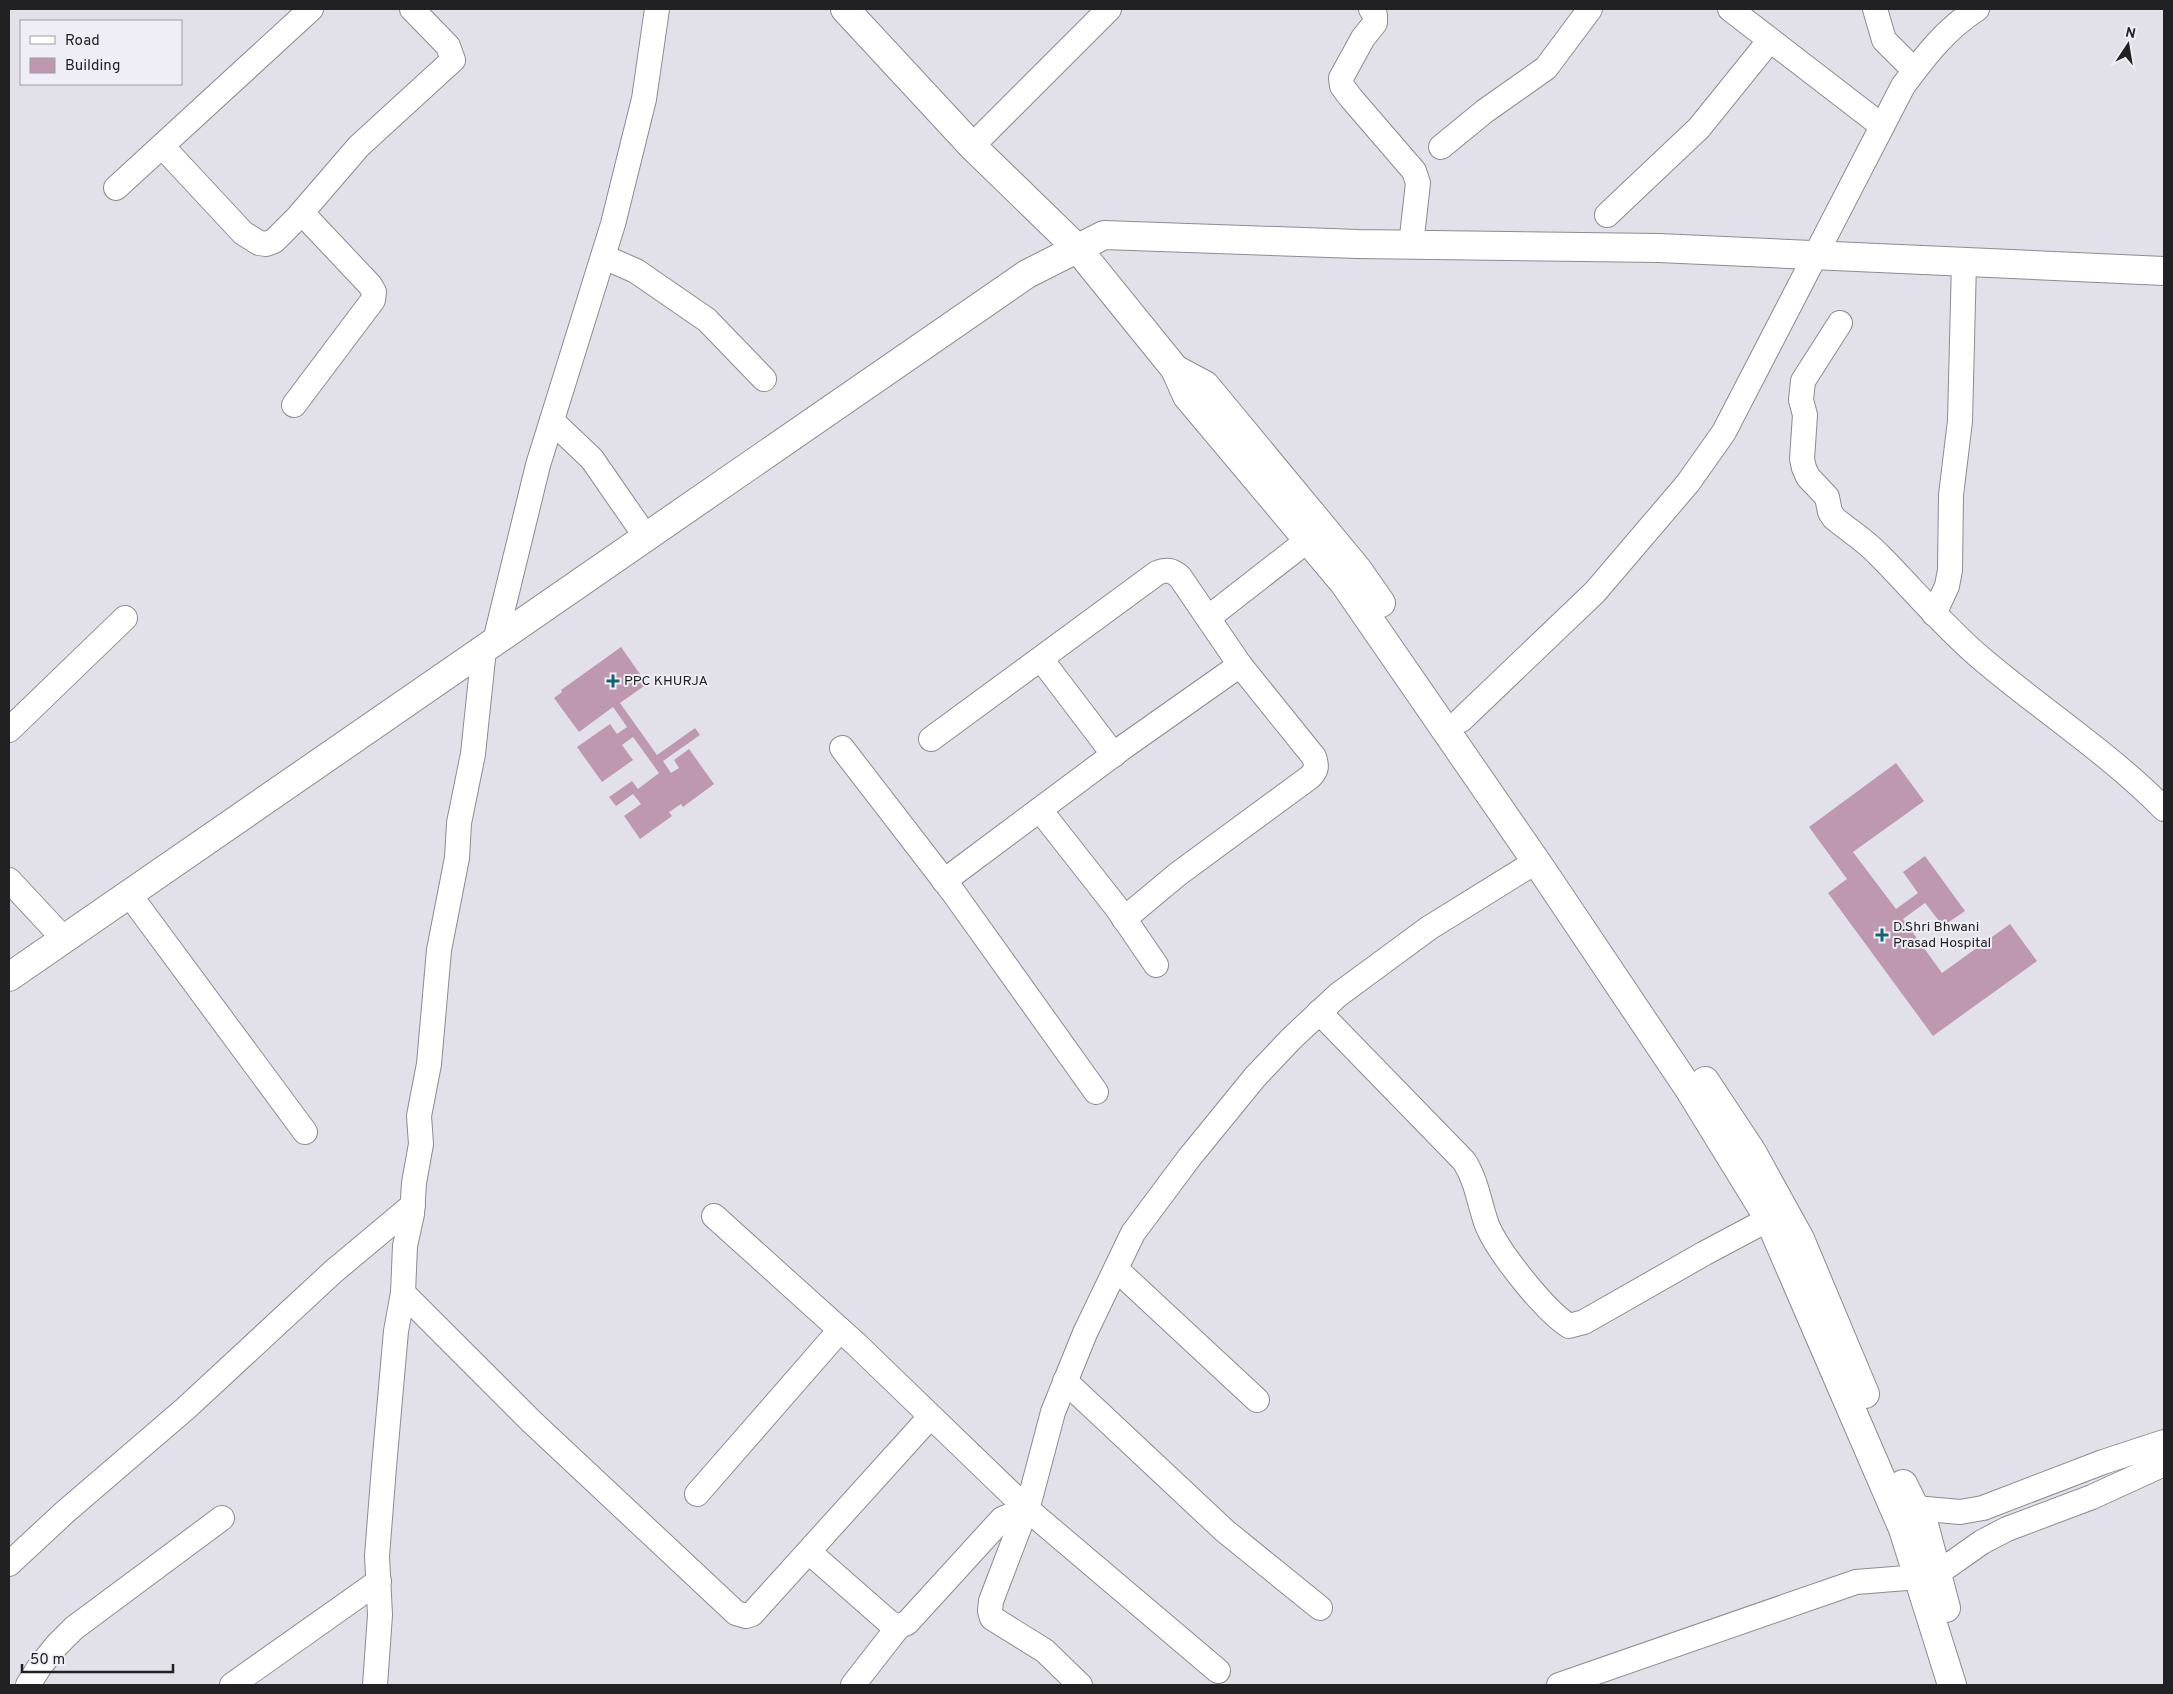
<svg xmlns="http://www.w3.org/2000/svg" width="2173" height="1694" viewBox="0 0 2173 1694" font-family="Overpass,sans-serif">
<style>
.building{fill:#be98af}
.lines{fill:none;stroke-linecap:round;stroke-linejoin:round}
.minor-casing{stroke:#8c8b93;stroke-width:26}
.tertiary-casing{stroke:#8c8b93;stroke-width:30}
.secondary-casing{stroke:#8c8b93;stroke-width:30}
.minor{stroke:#fff;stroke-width:24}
.tertiary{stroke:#fff;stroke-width:28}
.secondary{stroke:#fff;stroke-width:28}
.poi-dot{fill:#17646d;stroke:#efeef6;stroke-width:2}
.labels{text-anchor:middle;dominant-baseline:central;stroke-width:4;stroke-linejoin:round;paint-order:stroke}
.poi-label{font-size:14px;fill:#212124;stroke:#efeef6;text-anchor:start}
</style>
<rect width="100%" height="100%" fill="#e2e1e9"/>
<g class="building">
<polygon points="621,647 647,684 620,703 657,755 695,728 700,735 663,761 671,773 679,768 674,760 689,749 714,784 683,807 681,804 669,812 672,816 640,839 624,816 641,804 633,794 616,806 609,797 632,781 638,789 659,773 633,737 622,745 633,760 602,782 577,747 610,724 617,734 627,727 613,707 579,732 554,698 562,692 561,690"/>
<polygon points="1896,763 1924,801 1853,852 1896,909 1918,893 1903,872 1925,856 1965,911 1943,926 1925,903 1903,919 1942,973 2010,924 2037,961 1933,1036 1828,893 1847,879 1809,827"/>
</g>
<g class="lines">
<defs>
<g id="minor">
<polyline points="1371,9 1375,15 1375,23 1363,38 1341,78 1342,86 1351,98 1414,171 1418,183 1411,245"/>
<polyline points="1730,9 1882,126"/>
<polyline points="1875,9 1884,40 1914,70"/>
<polyline points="162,146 243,233 259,243 266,244 274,241 297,218 359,146 453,60 448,46 412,9"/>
<polyline points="972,146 1109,9"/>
<polyline points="1441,147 1485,111 1546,68 1590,9"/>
<polyline points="116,188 311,9"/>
<polyline points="1607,215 1699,128 1770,40"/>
<polyline points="604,257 636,271 707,320 764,379"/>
<path d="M1840 323 1803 381 1801 400 1805 415 1802 459 1804 468 1808 477 1827 497 1830 512 1834 518C1848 530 1865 540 1878 554 1913 589 1944 627 1982 659 2042 710 2109 753 2164 809"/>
<polyline points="294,405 373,300 374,292 370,285 302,213"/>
<polyline points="552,421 592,459 646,537"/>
<polyline points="1934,614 1947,586 1950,570 1951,495 1960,421 1964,262"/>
<polyline points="1208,618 1308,540"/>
<polyline points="495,641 538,465 613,224 644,99 657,9"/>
<polyline points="1041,659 1114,755"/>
<path d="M1461 720 1595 592 1688 483 1724 432 1903 86C1926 55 1945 30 1977 9"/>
<polyline points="9,730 125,618"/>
<path d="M931 739 1157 573C1167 569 1172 570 1180 577L1240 665 1314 757C1317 766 1317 770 1310 777L1178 874 1124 919"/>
<polyline points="842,748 953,892 1096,1092"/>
<polyline points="1040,810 1117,908 1156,965"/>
<polyline points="9,880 64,939"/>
<polyline points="944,881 1125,746 1240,665"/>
<polyline points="129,894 305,1132"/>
<path d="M1319 1012 1464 1161C1477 1181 1479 1203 1487 1225 1498 1252 1545 1311 1569 1326L1584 1322 1705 1253 1769 1219"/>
<polyline points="714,1216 856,1344 1027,1509 1218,1671"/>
<polyline points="1116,1269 1257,1400"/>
<polyline points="403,1293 532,1422 736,1613 746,1616 752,1614 930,1417"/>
<polyline points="1065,1381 1225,1531 1320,1608"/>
<polyline points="697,1494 840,1330"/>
<polyline points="1915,1508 1960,1512 1983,1508 2103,1462 2164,1442"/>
<polyline points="809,1552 890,1623 899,1626 907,1623 1002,1519 1009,1516 1023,1518"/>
<polyline points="9,1564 65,1512 185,1409 334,1271 413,1205"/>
<polyline points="1938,1573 1982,1542 2007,1529 2092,1497 2164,1464"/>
<polyline points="28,1685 40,1666 57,1645 74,1628 222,1518"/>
<polyline points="232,1685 379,1581"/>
<polyline points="375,1685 380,1615 377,1556 384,1467 396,1331 403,1293 405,1246 412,1214 414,1183 421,1144 419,1116 429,1064 439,950 457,858 459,823 473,754 484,649"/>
<polyline points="853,1685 899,1626"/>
<polyline points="1080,1685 1045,1651 992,1618 990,1611 991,1601 1030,1499 1053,1412 1085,1333 1133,1233 1189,1158 1255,1077 1292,1038 1338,995 1429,928 1537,861"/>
<polyline points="1559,1685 1856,1582 1919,1577"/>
</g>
<g id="tertiary">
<polyline points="845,9 972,146 1077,248 1175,369 1187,396 1344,583 1542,870 1689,1089 1769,1219 1903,1529 1952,1685"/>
<polyline points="1175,369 1205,385 1358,570 1381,603"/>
<polyline points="1705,1081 1752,1152 1800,1239 1865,1394"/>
<polyline points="1903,1484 1925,1528 1946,1608"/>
</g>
<polyline id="secondary" points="9,977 1027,274 1104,235 1358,244 1659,248 2164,271"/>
</defs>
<use href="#minor" class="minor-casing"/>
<use href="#tertiary" class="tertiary-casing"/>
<use href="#secondary" class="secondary-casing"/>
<use href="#minor" class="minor"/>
<use href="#tertiary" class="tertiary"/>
<use href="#secondary" class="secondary"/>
</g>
<g class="poi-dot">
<path d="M610.5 673.5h5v5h5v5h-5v5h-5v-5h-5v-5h5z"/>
<path d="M1879.5 927.5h5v5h5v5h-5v5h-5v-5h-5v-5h5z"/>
</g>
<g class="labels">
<g class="poi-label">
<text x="624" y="681">PPC KHURJA</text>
<text x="1893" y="927">D.Shri Bhwani<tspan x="1893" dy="16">Prasad Hospital</tspan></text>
</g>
</g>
<rect width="2173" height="1694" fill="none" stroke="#212124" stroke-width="20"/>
<rect x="20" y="20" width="162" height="65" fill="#efeef6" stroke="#9d9ca2"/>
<rect x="30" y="36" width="25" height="8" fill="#ffffff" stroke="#9d9ca2"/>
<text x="65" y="45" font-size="15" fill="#212124">Road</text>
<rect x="30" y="58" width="25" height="15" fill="#be98af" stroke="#9d9ca2"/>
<text x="65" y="70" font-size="15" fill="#212124">Building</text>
<g transform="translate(2128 45) rotate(12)" stroke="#efeef6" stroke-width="4" paint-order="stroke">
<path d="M0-4L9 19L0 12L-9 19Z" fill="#212124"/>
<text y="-8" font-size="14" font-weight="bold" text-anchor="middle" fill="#212124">N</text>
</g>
<path d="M22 1664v8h151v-8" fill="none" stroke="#212124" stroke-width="2.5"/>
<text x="30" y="1664" font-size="15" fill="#212124" stroke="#efeef6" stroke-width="4" paint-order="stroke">50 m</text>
</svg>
